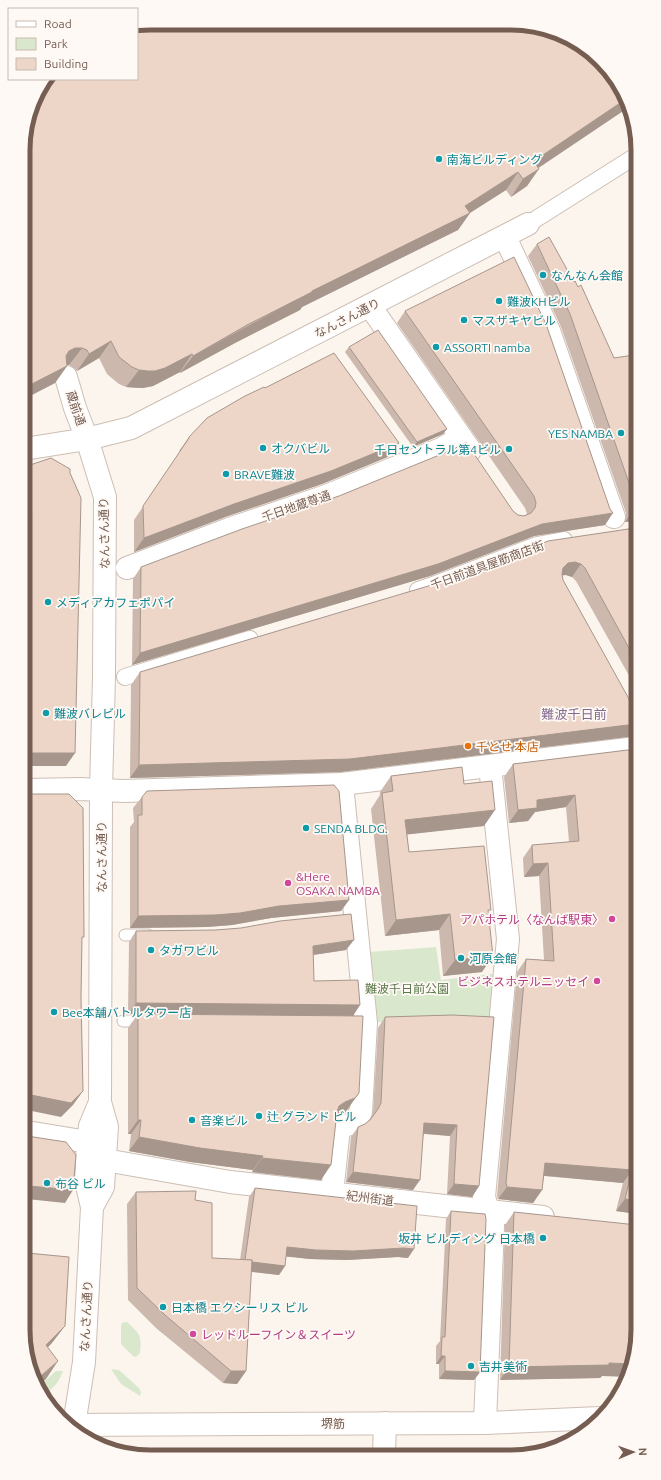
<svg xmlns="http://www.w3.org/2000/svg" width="661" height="1480" viewBox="0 0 661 1480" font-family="Ubuntu,'Noto Sans JP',sans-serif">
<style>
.green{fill:#d9e8cd}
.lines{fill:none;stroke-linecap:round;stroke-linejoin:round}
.service-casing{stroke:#cdbeb4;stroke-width:13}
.pedestrian-casing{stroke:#cdbeb4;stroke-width:18}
.minor-casing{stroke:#cdbeb4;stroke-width:24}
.tertiary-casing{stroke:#cdbeb4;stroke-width:24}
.secondary-casing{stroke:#cfbeb2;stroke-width:24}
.service{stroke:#fff;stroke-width:11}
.pedestrian{stroke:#fff;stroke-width:16}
.minor{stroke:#fff;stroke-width:22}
.tertiary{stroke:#fff;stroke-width:22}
.secondary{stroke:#fff;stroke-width:22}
.wall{fill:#ccb8ac}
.shaded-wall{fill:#a6968c}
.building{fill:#edd6c8;stroke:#a6968c}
.culture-dot{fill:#0f9aa8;stroke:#fef9f4;stroke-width:1.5}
.food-dot{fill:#e8710a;stroke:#fef9f4;stroke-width:1.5}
.hotel-dot{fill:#d1479c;stroke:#fef9f4;stroke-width:1.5}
.labels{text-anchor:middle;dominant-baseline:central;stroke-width:3.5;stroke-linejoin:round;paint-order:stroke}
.culture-label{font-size:12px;fill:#0d838f;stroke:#fef9f4;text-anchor:start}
.street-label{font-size:12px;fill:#755d52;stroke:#fef9f4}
.food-label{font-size:12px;fill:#c56008;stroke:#fef9f4;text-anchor:start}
.hotel-label{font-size:12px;fill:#b23c85;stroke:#fef9f4;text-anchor:start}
.park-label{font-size:12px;fill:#5a784b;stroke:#fef9f4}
.neighbourhood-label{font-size:13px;fill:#826a8f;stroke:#fef9f4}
.rim{fill:none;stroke:#755d52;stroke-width:5}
</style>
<rect width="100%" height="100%" fill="#fbf5ee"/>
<g class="green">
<polygon points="436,947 441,980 499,973 496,1024 376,1022 369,952"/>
<path d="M125 1322H127C140 1334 142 1335 140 1353L136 1357 133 1356 121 1344V1326L122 1323Z"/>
<polygon points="111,1369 119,1370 139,1388 141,1392 140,1396 121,1384"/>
<path d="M56 1371H63C59 1382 53 1390 42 1395L38 1387Z"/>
</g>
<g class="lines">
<defs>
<g id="service">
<polyline points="125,935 148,935"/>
<polyline points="123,1021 147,1021"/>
</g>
<g id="pedestrian">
<polyline points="528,224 634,157"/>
<polyline points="418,590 433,585 537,545 564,540"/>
<polyline points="125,677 250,639"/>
</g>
<g id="minor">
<polyline points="505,237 549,331 614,517"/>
<polyline points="370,306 470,450"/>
<polyline points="24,449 87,439 131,428 528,224"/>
<polyline points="127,568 229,529 326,496 441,449 461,438"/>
<polyline points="25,790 80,789 124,791 342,784 636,748"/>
<polyline points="105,1160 230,1182 543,1217"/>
<polyline points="332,1193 339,1128 353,1123 361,1112 366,1023 342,784"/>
<polyline points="92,1207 103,1187 107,1127 100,1102"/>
<polyline points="92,1207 86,1182 88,1142 90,1126 100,1102"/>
<polyline points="485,1423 493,1226 484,1197 508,939 490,766"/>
<polyline points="384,1453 385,1423"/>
</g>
<g id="tertiary">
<polyline points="66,377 75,408 87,439 105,497 104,677 101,790 100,1102"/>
<polyline points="27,1132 88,1142"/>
<polyline points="74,1425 84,1362 92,1207"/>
</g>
<polyline id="secondary" points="66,1425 485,1423 600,1418"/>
</defs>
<use href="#service" class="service-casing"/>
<use href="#pedestrian" class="pedestrian-casing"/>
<use href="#minor" class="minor-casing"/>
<use href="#tertiary" class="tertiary-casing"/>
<use href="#secondary" class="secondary-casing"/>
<use href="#service" class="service"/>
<use href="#pedestrian" class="pedestrian"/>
<use href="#minor" class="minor"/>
<use href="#tertiary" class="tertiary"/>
<use href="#secondary" class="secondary"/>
</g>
<g class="wall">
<polygon points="621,86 629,107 538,168 527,186 511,197 506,190 470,213 458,230 302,307 300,310 235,343 180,373 180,372 153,386 143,388 136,388 126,387 119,384 107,374 99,358 77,371 74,368 69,365 67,365 67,366 55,383 24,399 23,142"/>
<polygon points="537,244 614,358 634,355 635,521 625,522 626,513 561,327 528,256"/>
<polygon points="405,311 605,525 534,536 430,576 132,665 133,579 141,567 513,511 518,515 524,516 527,514 525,508 397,323"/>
<polygon points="349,347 443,434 413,447 345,352"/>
<polygon points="265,388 399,443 390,456 322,484 225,517 134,552 134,520 180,452 179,451 189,437"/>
<polygon points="635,528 636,688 576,581 572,577 566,575 562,575 341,772 130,778 131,685 140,672"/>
<polygon points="636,749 637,1214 616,1211 623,1183 544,1176 542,1190 533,1203 498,1199 497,1196 517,972 526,959 544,960 539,876 524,877 523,858 532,845 569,842 566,807 535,812 528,821 509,823 504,777 513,764"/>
<polygon points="391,776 464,784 484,826 407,834 409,852 488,913 482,972 443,976 439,930 385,936 371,809 380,795 380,792"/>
<polygon points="142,797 349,900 341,911 271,918 232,925 207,927 130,928 130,827 134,822 133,808"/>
<polygon points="136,931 346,950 313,955 314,981 353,1016 345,1113 336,1116 321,1180 252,1172 253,1170 190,1162 129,1151 131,1134 128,1134 128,1028 138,1014 128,1014 129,942"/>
<polygon points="452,1015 479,1186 472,1197 447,1194 450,1136 424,1134 413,1190 346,1182 351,1137 358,1127 365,1124 370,1120 373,1113 378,1028 385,1017"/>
<polygon points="255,1188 408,1258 398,1257 347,1260 310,1259 286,1256 285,1266 279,1275 251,1272 246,1371 237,1384 223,1383 156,1328 128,1300 127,1204 136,1192 195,1200 212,1258 240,1260 249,1197"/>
<polygon points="451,1211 480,1372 474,1380 439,1379 439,1364 436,1364 436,1346 440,1341 446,1219"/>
<polygon points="514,1212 602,1376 600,1378 500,1380 505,1225"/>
</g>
<g class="shaded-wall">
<polygon points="626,99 629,107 522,179 534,161"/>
<polygon points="539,169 527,186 511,197 523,179"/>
<polygon points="518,172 506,190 465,216 470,213 458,230 302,307 300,310 235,343 180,373 193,356 312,291 465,206"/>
<polygon points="111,341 99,358 77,371 89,354"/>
<polygon points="75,348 82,348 69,365 63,365 57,368 69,351"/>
<polygon points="192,354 180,372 153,386 143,388 126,387 139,370"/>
<polygon points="67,366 55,383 24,399 24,388"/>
<polygon points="447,429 443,434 413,447 417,442"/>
<polygon points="399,443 390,456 322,484 225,517 134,552 144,538 234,504"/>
<polygon points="634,509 635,509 635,521 625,522"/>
<polygon points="613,513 605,525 534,536 430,576 132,665 140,653 542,524"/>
<polygon points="575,562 581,564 572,577 566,575 559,576 563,568 568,563"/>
<polygon points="636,724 636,736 341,772 130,778 139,765"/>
<polygon points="25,753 75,753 66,766 25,766"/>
<polygon points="575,795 566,807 535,812 528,821 509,823 518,810 537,800"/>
<polygon points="495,810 484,826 394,836 405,820"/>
<polygon points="548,863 539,876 524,877 533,864"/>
<polygon points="349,900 341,911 271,918 232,925 207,927 130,928 138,916 279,906"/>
<polygon points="450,914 439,930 385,936 396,920"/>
<polygon points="354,940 346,950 306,956 313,946"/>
<polygon points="493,956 482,972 443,976 455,960"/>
<polygon points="136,1003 360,1005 353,1016 128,1014"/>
<polygon points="83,1091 73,1105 61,1117 27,1110 26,1094"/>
<polygon points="359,1093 345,1113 335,1116 339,1106"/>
<polygon points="138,1120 141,1120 131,1134 128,1134"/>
<polygon points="424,1123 457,1125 450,1136 417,1133"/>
<polygon points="139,1137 263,1156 253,1170 190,1162 129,1151"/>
<polygon points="262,1158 331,1165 321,1180 252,1172"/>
<polygon points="545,1163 632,1170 623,1183 536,1175"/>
<polygon points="353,1172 420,1180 413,1190 346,1182"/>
<polygon points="454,1184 479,1186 472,1197 447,1194"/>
<polygon points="29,1186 73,1190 65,1203 27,1199 27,1189"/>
<polygon points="507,1187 542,1190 533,1203 498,1199"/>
<polygon points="625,1199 637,1200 637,1214 616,1211"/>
<polygon points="287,1247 404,1248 414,1249 408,1258 398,1257 347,1260 310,1259 281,1256"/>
<polygon points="245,1261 285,1266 279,1275 239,1270"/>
<polygon points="65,1326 52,1343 34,1362 46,1345"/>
<polygon points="441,1356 445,1356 439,1364 436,1364"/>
<polygon points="58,1361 46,1379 38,1386 35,1381"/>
<polygon points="609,1363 632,1364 629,1377 602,1376 600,1378 500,1380 509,1367"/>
<polygon points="231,1371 246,1371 237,1384 223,1383"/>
<polygon points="445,1371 480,1372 474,1380 439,1379"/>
</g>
<g class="building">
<polygon points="150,23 535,25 595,55 621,86 626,99 534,161 539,169 523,179 518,172 465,206 470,213 312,291 312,292 247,325 193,356 192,354 165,368 155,371 148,371 139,370 132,367 119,357 111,341 89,354 87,350 82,348 75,348 69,351 66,356 67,366 24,388 23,142 36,94 48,79 137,79 137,26"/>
<polygon points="549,237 574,282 575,281 578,287 581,285 614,358 634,355 635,509 634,509 635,500 570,314 537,244"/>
<polygon points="514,257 546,324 610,509 613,513 542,524 438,564 140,653 141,567 242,529 339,496 454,449 466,442 513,511 518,515 524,516 531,513 535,508 536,503 534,496 405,311"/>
<polygon points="378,330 447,429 417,442 349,347"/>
<polygon points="334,353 399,443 331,471 234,504 144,538 143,506 189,438 189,437 207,418 245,396 264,387 265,388"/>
<polygon points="51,458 70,469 70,473 81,498 75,753 25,753 24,467"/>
<polygon points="635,528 635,659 585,568 581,564 575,562 568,563 563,568 562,574 563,580 634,708 636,710 636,724 350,759 139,765 140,672 445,581 548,541"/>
<polygon points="636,749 637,1200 625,1199 632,1170 545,1163 542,1190 507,1187 506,1183 526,959 554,961 548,863 533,864 532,845 579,841 575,795 537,800 537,808 518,810 513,764"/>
<polygon points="462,767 464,784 492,781 495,810 405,820 409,852 484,846 491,910 488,910 493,956 455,960 450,914 396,920 382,793 393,791 391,776"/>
<polygon points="334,785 339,791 349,900 279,906 240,913 215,915 138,916 138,815 142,815 142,797 147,791"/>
<polygon points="25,794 69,794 83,808 84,937 82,937 81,998 83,1091 71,1103 26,1094"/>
<polygon points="351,914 354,940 313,946 314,981 358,980 360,1005 136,1003 136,931 215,930 241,928 280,921"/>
<polygon points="138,1014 363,1016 359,1093 355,1098 345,1102 339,1106 337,1112 331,1165 262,1158 263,1156 200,1148 139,1137 141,1120 138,1120"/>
<polygon points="452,1015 494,1017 479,1186 454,1184 457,1125 424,1123 420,1180 353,1172 358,1127 365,1124 370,1120 378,1109 381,1103 385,1017"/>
<polygon points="27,1136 66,1142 76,1155 73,1190 29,1186 29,1190 27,1190"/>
<polygon points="255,1188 417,1206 414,1249 404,1248 353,1251 316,1250 287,1247 285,1266 252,1262 252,1260 245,1260"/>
<polygon points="196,1191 195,1200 212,1203 212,1258 252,1260 246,1371 231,1371 165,1315 137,1288 136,1192"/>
<polygon points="451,1211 485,1214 486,1219 480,1372 445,1371 445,1356 441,1356 442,1337 445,1337"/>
<polygon points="514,1212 637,1225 638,1338 632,1364 609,1363 609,1365 509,1367"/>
<polygon points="27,1253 69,1257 65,1326 46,1345 58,1361 35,1381 27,1363"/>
<polygon points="554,1448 544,1453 331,1454 331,1451 388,1450 394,1451 408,1450"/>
</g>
<g class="culture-dot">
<circle cx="439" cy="159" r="4"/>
<circle cx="543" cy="275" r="4"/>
<circle cx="499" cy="301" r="4"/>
<circle cx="464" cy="320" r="4"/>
<circle cx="436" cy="347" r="4"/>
<circle cx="621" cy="433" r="4"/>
<circle cx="263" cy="448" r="4"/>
<circle cx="509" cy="449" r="4"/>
<circle cx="226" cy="474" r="4"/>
<circle cx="48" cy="602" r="4"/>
<circle cx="46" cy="713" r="4"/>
<circle cx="306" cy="828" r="4"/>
<circle cx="151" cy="950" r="4"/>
<circle cx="461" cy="958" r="4"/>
<circle cx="54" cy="1012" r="4"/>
<circle cx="259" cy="1116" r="4"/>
<circle cx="192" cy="1120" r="4"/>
<circle cx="47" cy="1183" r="4"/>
<circle cx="543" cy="1238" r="4"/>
<circle cx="163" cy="1307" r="4"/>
<circle cx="471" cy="1366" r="4"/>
</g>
<circle class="food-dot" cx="468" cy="746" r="4"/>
<g class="hotel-dot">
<circle cx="288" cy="883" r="4"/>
<circle cx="612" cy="919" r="4"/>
<circle cx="597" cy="981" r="4"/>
<circle cx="193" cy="1334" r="4"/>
</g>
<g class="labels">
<g class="culture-label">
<text x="447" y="159">南海ビルディング</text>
<text x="551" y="275">なんなん会館</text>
<text x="507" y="301">難波KHビル</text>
<text x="472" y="320">マスザキヤビル</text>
<text x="444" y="347">ASSORTI namba</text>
<text x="613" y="433" text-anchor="end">YES NAMBA</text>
<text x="271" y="448">オクバビル</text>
<text x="501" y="449" text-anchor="end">千日セントラル第4ビル</text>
<text x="234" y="474">BRAVE難波</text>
<text x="56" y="602">メディアカフェポパイ</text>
<text x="54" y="713">難波バレビル</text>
<text x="314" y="828">SENDA BLDG.</text>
<text x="159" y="950">タガワビル</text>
<text x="469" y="958">河原会館</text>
<text x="62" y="1012">Bee本舗バトルタワー店</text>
<text x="267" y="1116">辻 グランド ビル</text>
<text x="200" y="1120">音楽ビル</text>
<text x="55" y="1183">布谷 ビル</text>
<text x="535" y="1238" text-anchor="end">坂井 ビルディング 日本橋</text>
<text x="171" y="1307">日本橋 エクシーリス ビル</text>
<text x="479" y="1366">吉井美術</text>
</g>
<g class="street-label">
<text transform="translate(347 318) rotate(-27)">なんさん通り</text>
<text transform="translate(76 408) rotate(71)">蔵前通</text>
<text transform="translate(296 506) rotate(-19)">千日地蔵尊通</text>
<text transform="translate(104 533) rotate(-91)">なんさん通り</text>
<text transform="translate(487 565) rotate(-20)">千日前道具屋筋商店街</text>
<text transform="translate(101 857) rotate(-90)">なんさん通り</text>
<text transform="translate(370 1198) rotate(7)">紀州街道</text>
<text transform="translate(86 1316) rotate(-87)">なんさん通り</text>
<text x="333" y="1423">堺筋</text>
</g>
<g class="food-label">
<text x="476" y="746">千とせ 本店</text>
</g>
<g class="hotel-label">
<text x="296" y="876">&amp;Here<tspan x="296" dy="14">OSAKA NAMBA</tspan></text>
<text x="604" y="919" text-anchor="end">アパホテル〈なんば駅東〉</text>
<text x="589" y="981" text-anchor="end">ビジネスホテルニッセイ</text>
<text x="201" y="1334">レッドルーフイン＆スイーツ</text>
</g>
<g class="park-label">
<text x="407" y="988">難波千日前公園</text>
</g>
<g class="neighbourhood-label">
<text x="574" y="714">難波千日前</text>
</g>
</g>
<path d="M0 0H661V1480H0ZM150 30H511A120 120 0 0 1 631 150V1330A120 120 0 0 1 511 1450H150A120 120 0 0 1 30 1330V150A120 120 0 0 1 150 30Z" fill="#fef9f4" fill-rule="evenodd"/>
<path class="rim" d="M150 30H511A120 120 0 0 1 631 150V1330A120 120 0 0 1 511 1450H150A120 120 0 0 1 30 1330V150A120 120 0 0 1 150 30Z"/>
<rect x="8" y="8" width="130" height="72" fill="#fef9f4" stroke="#c7bbb3"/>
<rect x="16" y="21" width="20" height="6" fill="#ffffff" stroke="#c7bbb3"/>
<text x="44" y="28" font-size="12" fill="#755d52">Road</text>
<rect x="16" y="38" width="20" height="12" fill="#d9e8cd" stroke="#c7bbb3"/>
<text x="44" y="48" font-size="12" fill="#755d52">Park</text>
<rect x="16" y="58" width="20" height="12" fill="#edd6c8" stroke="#c7bbb3"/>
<text x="44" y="68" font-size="12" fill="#755d52">Building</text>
<g transform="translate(633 1452) rotate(88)" stroke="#fef9f4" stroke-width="3" paint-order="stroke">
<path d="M0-3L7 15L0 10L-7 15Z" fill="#755d52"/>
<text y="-6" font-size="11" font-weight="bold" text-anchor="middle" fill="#755d52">N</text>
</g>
</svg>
